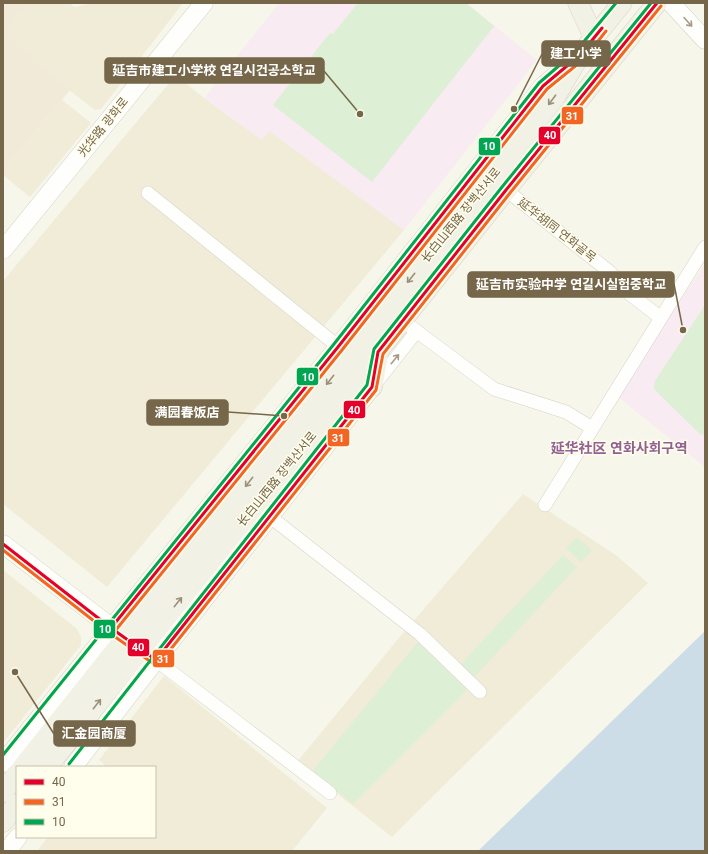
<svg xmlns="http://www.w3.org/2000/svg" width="708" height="854" viewBox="0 0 708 854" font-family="Roboto,'Noto Sans SC','Noto Sans KR',sans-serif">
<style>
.residential{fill:#f0ecd8}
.commercial{fill:#f2ead8}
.education{fill:#f8ebf2}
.green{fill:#ddefd5}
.water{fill:#ccdde7}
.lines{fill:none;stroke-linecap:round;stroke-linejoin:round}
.street-casing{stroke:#d6d3c9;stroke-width:14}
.secondary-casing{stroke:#d5d2c5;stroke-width:19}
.primary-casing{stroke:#d6d2c6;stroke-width:21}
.street{stroke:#fefefc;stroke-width:13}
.secondary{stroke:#fefefc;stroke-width:18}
.primary{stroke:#f2f1e5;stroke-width:20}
.bus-1-casing{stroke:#fffdec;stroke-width:6}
.bus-2-casing{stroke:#fffdec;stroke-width:6}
.bus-3-casing{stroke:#fffdec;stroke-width:6}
.bus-1{stroke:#e4002b;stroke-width:3}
.bus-2{stroke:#f26522;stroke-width:3}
.bus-3{stroke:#00a651;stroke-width:3}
.oneway{stroke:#a69c88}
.oneway2{stroke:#9b9078}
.labels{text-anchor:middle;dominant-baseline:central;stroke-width:3;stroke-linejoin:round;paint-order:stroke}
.street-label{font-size:12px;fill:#76674a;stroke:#fffdec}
.quarter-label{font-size:14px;font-weight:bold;fill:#916193;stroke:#fffdec}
.leader{fill:none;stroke:#76674a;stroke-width:1.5}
.callout-dot{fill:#76674a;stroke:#fffdec;stroke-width:1.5}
.callout{fill:#76674a;stroke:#76674a;stroke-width:1.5}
.callout-label{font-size:13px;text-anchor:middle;font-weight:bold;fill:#fff}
.line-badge{stroke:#fffdec;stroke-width:1.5}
.badge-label{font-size:11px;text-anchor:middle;font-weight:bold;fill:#fff}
</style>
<rect width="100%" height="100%" fill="#f7f6ea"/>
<g class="residential">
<polygon points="26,3 70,3 74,7 88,4 89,3 183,3 101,109 95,110 32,61 32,56 3,33"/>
<polygon points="176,75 204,98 262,140 269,130 404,230 107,587 3,504 3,281"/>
<polygon points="62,100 91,123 30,197 3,175 3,171"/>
<polygon points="523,494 617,556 648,583 392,837 297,762 398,639"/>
<polygon points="3,570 77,629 81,637 81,645 3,743"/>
<polygon points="164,676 327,808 292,851 37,851 48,837 155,837 155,767 104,767 105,765 99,760"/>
</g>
<polygon class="commercial" points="3,3 26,3 3,33 32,56 32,61 70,90 3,171"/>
<g class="education">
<polygon points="279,3 466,3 537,60 404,230 269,131 262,140 204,98"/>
<polygon points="705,264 705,467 617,396"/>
</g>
<g class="green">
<polygon points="358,3 466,3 494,26 372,182 273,105 330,33 333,34"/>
<polygon points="705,305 705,434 701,435 656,391 654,388 655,381"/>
<polygon points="577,537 592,550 581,562 566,548"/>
<polygon points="563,555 577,567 473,678 460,665"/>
<polygon points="418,642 467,690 353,804 313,771"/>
</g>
<polygon class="water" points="705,631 705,851 478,851"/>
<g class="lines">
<defs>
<g id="street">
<polyline points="506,190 610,272 627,292 661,318"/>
<polyline points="148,193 345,352"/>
<polyline points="403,321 494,389 566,412 592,428"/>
<polyline points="375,384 417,331"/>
<polyline points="545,505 705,247"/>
<polyline points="264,512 420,634 480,692"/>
<polyline points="156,660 330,793"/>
</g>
<g id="secondary">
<polyline points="671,3 705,40"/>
<polyline points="3,250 204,3"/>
<polyline points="3,544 120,634"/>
<polyline points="3,763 338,347 543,86 576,58"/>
<polyline points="73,767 156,660 372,387"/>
<polyline points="7,851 18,837"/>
</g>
<g id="primary">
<polyline points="578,3 594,38"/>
<polyline points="372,387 378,354"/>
<polyline points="23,767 555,97 580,55 622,3"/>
<polyline points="47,767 506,190 657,3"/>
<polyline points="3,792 17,774"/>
<polyline points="3,822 17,804"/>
</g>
</defs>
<use href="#street" class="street-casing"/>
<use href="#secondary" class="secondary-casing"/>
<use href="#primary" class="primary-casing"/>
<use href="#street" class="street"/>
<use href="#secondary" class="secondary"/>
<use href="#primary" class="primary"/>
<defs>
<g id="bus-1">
<polyline points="3,544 111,628 156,660 372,387 378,352 506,190 657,3"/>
<polyline points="111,628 338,347 543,86 580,55 602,28"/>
</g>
<g id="bus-2">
<polyline points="3,550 108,632 154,664 159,664 376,390 383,354 510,193 661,6"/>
<polyline points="115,631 342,350 547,89 584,59 606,31"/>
</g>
<g id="bus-3">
<polyline points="3,755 334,344 539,83 576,51 616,3"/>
<polyline points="69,764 367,385 374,349 502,187 651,3"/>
</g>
</defs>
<use href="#bus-1" class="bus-1-casing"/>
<use href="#bus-2" class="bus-2-casing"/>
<use href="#bus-3" class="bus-3-casing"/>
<use href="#bus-1" class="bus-1"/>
<use href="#bus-2" class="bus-2"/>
<use href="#bus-3" class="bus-3"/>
</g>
<defs><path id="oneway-shaft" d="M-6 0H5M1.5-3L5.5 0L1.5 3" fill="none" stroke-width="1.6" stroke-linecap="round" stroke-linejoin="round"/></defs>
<g class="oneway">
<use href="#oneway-shaft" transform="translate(688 22) rotate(48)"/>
<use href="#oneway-shaft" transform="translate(395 359) rotate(-51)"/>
</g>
<g class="oneway2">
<use href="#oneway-shaft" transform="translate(552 100) rotate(127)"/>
<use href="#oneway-shaft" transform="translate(411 278) rotate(129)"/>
<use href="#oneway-shaft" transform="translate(330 380) rotate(128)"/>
<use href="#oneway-shaft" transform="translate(249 482) rotate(128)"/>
<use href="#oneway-shaft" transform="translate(178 602) rotate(-51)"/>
<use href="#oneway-shaft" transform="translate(97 704) rotate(-52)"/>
</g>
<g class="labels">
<g class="street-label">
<text transform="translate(103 127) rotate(-51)">光华路 광화로</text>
<text transform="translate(461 215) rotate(-51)">长白山西路 장백산서로</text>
<text transform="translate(557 230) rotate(38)">延华胡同 연화골목</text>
<text transform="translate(277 479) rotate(-51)">长白山西路 장백산서로</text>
</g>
<g class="quarter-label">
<text x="619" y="448">延华社区 연화사회구역</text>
</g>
</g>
<path class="leader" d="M514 109L542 54M360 114L324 71M683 330L674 284M284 416L228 412M15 672L54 734"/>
<g class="callout-dot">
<circle cx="514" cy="109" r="4"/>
<circle cx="360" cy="114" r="4"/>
<circle cx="683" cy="330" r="4"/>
<circle cx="284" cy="416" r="4"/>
<circle cx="15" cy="672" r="4"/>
</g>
<g class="callout">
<rect x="542" y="41" width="68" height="25" rx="4"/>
<rect x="105" y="58" width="219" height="25" rx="4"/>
<rect x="468" y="272" width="206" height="25" rx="4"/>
<rect x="147" y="400" width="81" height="25" rx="4"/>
<rect x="54" y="721" width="81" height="25" rx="4"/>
</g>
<g class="callout-label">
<text x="576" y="58">建工小学</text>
<text x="214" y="75">延吉市建工小学校 연길시건공소학교</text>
<text x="571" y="289">延吉市实验中学 연길시실험중학교</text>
<text x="187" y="417">满园春饭店</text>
<text x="94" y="738">汇金园商厦</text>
</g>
<g class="line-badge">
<rect x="561" y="106" width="23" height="19" rx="4" fill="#f26522"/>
<rect x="538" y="126" width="23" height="19" rx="4" fill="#e4002b"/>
<rect x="478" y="137" width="23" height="19" rx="4" fill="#00a651"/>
<rect x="296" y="367" width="23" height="19" rx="4" fill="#00a651"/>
<rect x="343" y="400" width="23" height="19" rx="4" fill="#e4002b"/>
<rect x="327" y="428" width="23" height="19" rx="4" fill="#f26522"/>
<rect x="93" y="619" width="23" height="20" rx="4" fill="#00a651"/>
<rect x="127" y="638" width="23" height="19" rx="4" fill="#e4002b"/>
<rect x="152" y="649" width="23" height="19" rx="4" fill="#f26522"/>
</g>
<g class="badge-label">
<text x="572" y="120">31</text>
<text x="550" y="139">40</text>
<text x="489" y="150">10</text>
<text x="308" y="381">10</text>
<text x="354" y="414">40</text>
<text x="338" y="442">31</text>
<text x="105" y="633">10</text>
<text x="138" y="651">40</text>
<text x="163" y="663">31</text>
</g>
<rect width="708" height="854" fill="none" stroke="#76674a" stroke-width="8"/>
<rect x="16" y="766" width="140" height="72" fill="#fffdec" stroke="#c8c1ab"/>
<rect x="24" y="779" width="20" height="6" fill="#e4002b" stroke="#c8c1ab"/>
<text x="52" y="786" font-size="12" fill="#76674a">40</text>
<rect x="24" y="799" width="20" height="6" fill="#f26522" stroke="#c8c1ab"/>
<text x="52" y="806" font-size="12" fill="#76674a">31</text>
<rect x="24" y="819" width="20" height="6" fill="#00a651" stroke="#c8c1ab"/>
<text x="52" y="826" font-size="12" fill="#76674a">10</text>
</svg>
